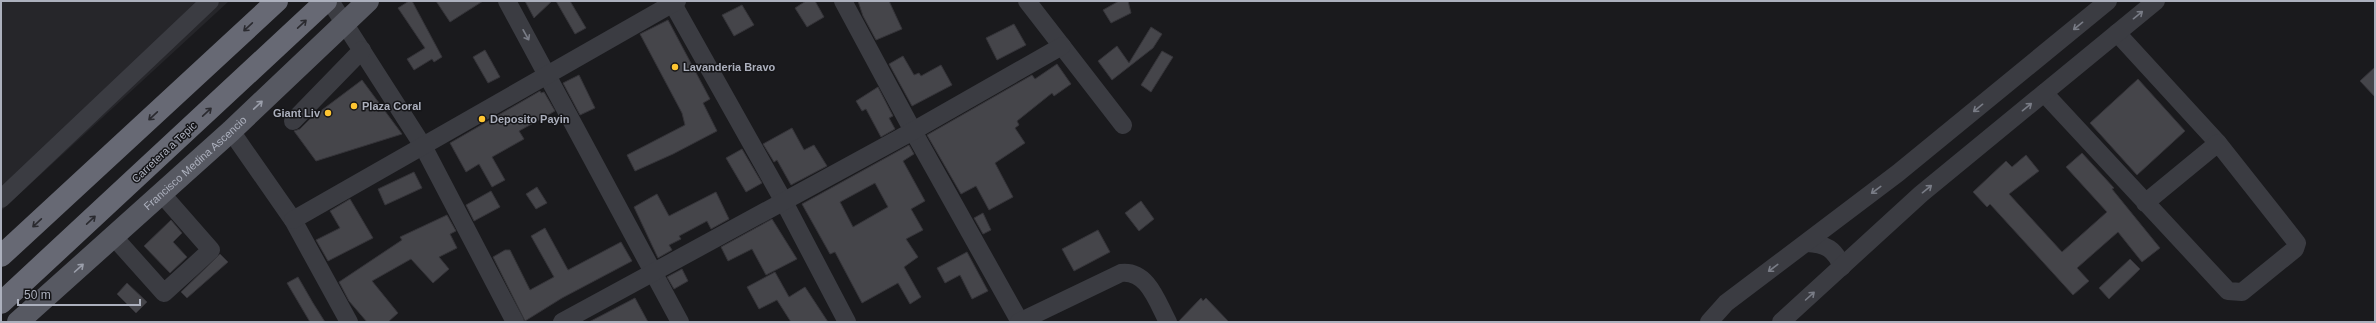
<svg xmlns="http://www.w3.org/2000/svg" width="2376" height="323" viewBox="0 0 2376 323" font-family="Helvetica,sans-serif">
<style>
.built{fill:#26262a}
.building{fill:#45454a;stroke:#353439;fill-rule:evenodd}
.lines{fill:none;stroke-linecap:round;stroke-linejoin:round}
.minor{stroke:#3b3c42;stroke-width:18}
.major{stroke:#575962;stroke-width:22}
.highway{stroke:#676974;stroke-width:22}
.oneway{stroke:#797c86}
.oneway2{stroke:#2a2a2f}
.oneway3{stroke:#9b9fab}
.poi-dot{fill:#fec531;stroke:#151518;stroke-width:1.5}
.labels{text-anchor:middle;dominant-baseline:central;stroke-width:3;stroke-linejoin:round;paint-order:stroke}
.poi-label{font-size:11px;font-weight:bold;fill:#acb0bd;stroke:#151518;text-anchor:start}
.street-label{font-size:11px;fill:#acb0bd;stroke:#151518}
</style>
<rect width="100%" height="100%" fill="#1a1a1d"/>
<polygon class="built" points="1,1 229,1 1,211"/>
<g class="building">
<polygon points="409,1 412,1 442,57 434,62 432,59 414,70 407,59 425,48 398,8"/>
<polygon points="436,1 483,1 450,22"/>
<polygon points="525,1 552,1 534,18"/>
<polygon points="556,1 570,1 586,28 575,34"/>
<polygon points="806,1 815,1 824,17 807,27 795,8"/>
<polygon points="858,1 889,1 902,29 876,40 863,16"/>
<polygon points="1119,1 1128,1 1131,13 1111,23 1103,10"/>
<polygon points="742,5 754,25 734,36 722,15"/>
<polygon points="668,20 710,99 703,103 717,131 673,154 635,171 627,155 685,125 682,113 640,34"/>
<polygon points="1014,24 1026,45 997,60 986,38"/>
<polygon points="1151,27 1162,34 1153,48 1112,80 1098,61 1117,46 1129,63"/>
<polygon points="485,50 500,77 488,83 473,57"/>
<polygon points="1162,51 1173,57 1151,92 1141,85"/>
<polygon points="903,56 914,75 919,73 921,76 941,65 952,85 912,106 889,64"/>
<polygon points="1057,64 1071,84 1054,96 1052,93 1017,121 1019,125 1015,128 1025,143 995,163 1013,197 989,210 976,186 961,194 927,135 1032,75 1035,79"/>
<polygon points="2375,67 2375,97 2360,81"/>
<polygon points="579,75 595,108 580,115 563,83"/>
<polygon points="2138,79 2185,131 2137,175 2090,123"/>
<polygon points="362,80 402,134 316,161 294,131 300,129 310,119"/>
<polygon points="878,87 893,116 889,118 895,129 881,137 866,109 862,111 856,101"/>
<polygon points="540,91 541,93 544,92 555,111 519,131 524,139 492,157 505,180 492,187 479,164 466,172 450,143"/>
<polygon points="792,128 804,150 814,145 827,166 791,185 777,160 774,162 763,144"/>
<path d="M909 145 914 154 903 161 925 201 911 209 923 230 906 239 918 257 904 267 921 297 910 304 898 283 862 303 835 252 830 254 802 204ZM875 183 888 207 853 227 840 202Z"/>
<polygon points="742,149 762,183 746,192 726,158"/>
<polygon points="2082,153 2114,188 2112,189 2160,248 2142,262 2118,232 2077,268 2089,281 2073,295 1990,204 1987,207 1973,192 2006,161 2012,167 2026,155 2039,171 2009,194 2062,252 2107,212 2066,167"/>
<polygon points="414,172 422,188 385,205 378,189"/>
<polygon points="537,187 547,203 536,209 526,194"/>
<polygon points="491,191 500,207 474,221 466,205"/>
<polygon points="716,192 729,219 711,229 707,221 679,236 681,239 669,245 672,250 658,258 634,207 657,194 669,216"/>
<polygon points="350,199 373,238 328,261 316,240 340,228 330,211"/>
<polygon points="1141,201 1154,219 1139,231 1125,213"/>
<polygon points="983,213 991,230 983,234 974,218"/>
<polygon points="447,215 456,231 450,234 457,248 439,257 449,269 433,283 411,259 372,281 398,313 388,322 367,322 349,301 339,282 402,240 400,237"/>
<polygon points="772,219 797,259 766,275 752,249 728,261 721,247"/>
<polygon points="171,220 182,233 173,242 187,257 170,273 144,246"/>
<polygon points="545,228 568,270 621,242 632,261 562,298 525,321 493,257 505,250 510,250 530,290 554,277 531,236"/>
<polygon points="1098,230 1110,252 1074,271 1062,249"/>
<polygon points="967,252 988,291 972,299 960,275 945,283 937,268"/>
<polygon points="220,254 228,262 187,298 181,292"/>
<polygon points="2130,259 2140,269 2109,299 2099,288"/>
<polygon points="682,269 688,281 674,289 667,277"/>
<polygon points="775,272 789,297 805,287 828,322 791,322 777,300 759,309 747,287"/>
<polygon points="298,277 313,303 325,322 310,322 287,283"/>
<polygon points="127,283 147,302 136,313 117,294"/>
<polygon points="635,298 648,322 589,322"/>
<polygon points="1201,298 1203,301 1206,298 1229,322 1178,322"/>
</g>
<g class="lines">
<g class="minor">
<polyline points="330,1 423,146 515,322"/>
<polyline points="507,1 680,322"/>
<polyline points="843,1 913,131 1020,322"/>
<polyline points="1027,1 1123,125"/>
<polyline points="673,4 783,200 847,322"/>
<polyline points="2117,33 2218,143"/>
<polyline points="2044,93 2228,291 2242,292 2295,249 2297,243 2218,143 2145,203"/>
<polyline points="293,121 362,50"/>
<polyline points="231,131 293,220 349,322"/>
<polyline points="1,199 210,1"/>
<polyline points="293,220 677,1"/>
<polyline points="113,236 164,293 211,250 161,193"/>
<path d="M1807 243C1826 244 1835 249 1842 267"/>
<polyline points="562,322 913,131 1062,46"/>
<path d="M1019 322 1121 273C1148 270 1157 302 1168 322"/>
<polyline points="1709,322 1726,303 1898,173 2108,1"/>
<polyline points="1781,322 1921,194 2156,1"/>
</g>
<path class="major" id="s1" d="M18 322 231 131 368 1"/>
<g class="highway">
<polyline points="1,256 277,1"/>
<polyline points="1,303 326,1"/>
</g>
</g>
<defs><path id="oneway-shaft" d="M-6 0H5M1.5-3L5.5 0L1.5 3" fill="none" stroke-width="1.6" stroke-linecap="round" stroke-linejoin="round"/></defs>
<g class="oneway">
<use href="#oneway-shaft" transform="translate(2138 15) rotate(-39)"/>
<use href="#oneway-shaft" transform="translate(2078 26) rotate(141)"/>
<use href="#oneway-shaft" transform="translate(526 35) rotate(61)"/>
<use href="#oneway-shaft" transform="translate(2027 107) rotate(-39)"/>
<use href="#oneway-shaft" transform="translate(1978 108) rotate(141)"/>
<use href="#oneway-shaft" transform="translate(1927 189) rotate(-39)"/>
<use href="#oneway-shaft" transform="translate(1876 190) rotate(143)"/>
<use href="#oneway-shaft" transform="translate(1773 268) rotate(143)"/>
<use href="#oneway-shaft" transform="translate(1810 296) rotate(-42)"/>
</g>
<g class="oneway2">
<use href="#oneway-shaft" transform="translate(302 24) rotate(-43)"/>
<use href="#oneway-shaft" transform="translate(248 27) rotate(137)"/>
<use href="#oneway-shaft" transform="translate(207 112) rotate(-43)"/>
<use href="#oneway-shaft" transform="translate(153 116) rotate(137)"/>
<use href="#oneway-shaft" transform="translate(91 220) rotate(-43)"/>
<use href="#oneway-shaft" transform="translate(37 223) rotate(137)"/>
</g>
<g class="oneway3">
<use href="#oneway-shaft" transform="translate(258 105) rotate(-43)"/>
<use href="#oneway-shaft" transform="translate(79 268) rotate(-42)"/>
</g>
<g class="poi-dot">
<circle cx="675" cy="67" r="4"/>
<circle cx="354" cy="106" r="4"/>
<circle cx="328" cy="113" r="4"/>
<circle cx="482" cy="119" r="4"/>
</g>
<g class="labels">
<g class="poi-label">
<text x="683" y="67">Lavanderia Bravo</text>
<text x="362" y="106">Plaza Coral</text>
<text x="320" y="113" text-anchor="end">Giant Liv</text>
<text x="490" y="119">Deposito Payin</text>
</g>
<g class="street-label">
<text transform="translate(164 152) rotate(-43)">Carretera a Tepic</text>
<text stroke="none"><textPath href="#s1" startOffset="238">Francisco Medina Ascencio</textPath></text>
</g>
</g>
<rect width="2376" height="323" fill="none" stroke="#acb0bd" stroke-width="4"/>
<path d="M18 299v6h122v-6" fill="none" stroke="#acb0bd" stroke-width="2"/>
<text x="24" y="299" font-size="12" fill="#acb0bd" stroke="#151518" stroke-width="3" paint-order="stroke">50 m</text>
</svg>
